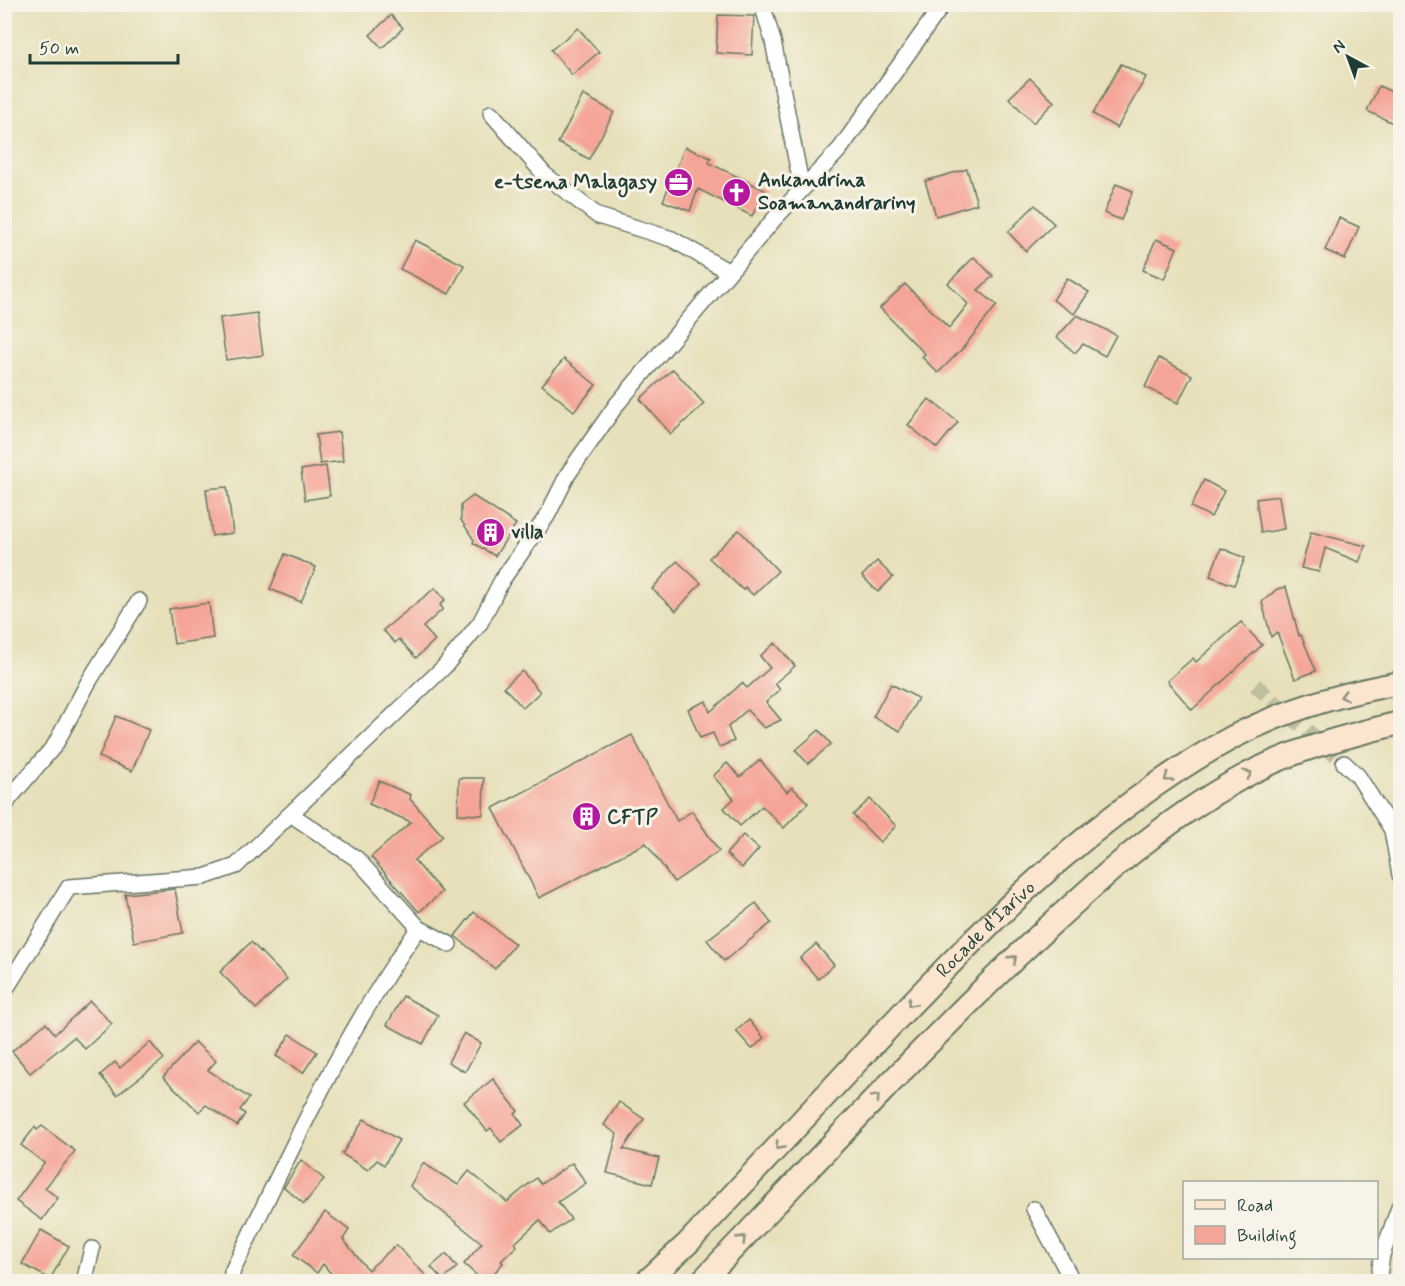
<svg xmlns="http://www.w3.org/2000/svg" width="1405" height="1286" viewBox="0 0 1405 1286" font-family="Mynerve,sans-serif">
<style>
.building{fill:#f5a597}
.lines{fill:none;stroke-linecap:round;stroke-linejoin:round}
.minor-tunnel{stroke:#bfbf9f;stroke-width:15;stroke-dasharray:15 8;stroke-linecap:butt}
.minor-casing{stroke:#657663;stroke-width:18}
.secondary-casing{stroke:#657663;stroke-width:26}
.minor{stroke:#fff;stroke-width:15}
.secondary{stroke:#fbe5cf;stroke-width:22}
.oneway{stroke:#8d9182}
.labels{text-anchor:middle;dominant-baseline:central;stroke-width:6;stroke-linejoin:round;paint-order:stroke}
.poi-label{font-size:20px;font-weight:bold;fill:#1f3d34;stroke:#f7f3e8;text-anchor:start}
.street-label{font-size:20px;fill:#1f3d34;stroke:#f7f3e8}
</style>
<rect width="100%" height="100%" fill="#f7f3e8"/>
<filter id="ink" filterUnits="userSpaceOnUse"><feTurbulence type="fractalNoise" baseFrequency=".0167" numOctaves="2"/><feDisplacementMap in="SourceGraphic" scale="12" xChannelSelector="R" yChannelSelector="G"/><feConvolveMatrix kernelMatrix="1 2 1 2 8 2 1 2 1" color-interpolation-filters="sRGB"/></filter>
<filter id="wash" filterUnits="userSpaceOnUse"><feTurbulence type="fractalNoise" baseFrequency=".008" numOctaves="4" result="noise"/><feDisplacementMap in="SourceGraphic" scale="24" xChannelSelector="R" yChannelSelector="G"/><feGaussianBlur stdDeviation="1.35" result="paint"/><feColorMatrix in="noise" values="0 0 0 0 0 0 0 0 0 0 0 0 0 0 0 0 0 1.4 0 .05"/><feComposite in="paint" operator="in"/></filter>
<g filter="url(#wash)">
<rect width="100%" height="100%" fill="#e7e0ba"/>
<g id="blocks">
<g class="building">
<polygon points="391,15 403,28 382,48 370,35"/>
<polygon points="718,15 754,16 752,55 716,53"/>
<polygon points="578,28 599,52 572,75 551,50"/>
<polygon points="1121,64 1146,77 1117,128 1093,114"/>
<polygon points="1030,78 1054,102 1033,123 1009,98"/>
<polygon points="1379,86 1401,96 1401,111 1395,124 1367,111"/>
<polygon points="583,95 614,112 589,159 558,143"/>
<polygon points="685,147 711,158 709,163 765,190 752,216 698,189 690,211 663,201"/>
<polygon points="967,169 977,204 936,216 925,181"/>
<polygon points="1116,184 1133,191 1121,220 1104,213"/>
<polygon points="1035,205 1054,224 1026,251 1008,232"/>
<polygon points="1339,218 1359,227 1345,259 1325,250"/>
<polygon points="1156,239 1177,248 1164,279 1143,270"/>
<polygon points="415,240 464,265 449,294 400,269"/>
<polygon points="974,257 993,276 978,290 997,305 963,348 938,373 922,357 925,354 880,308 905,284 949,328 968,304 948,283"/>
<polygon points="1067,278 1089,292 1074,314 1053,300"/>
<polygon points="257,313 263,355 226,360 220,318"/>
<polygon points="1077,315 1116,335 1105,356 1083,344 1075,353 1057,337"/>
<polygon points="1159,358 1192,375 1178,403 1145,387"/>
<polygon points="564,359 596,385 574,411 542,385"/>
<polygon points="673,369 704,404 671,434 640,399"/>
<polygon points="929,399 958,422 937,448 908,425"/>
<polygon points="339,432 343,461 320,464 316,435"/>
<polygon points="326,466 330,496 305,500 301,470"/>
<polygon points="1204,480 1224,491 1211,517 1191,507"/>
<polygon points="227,487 233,533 212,536 206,489"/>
<polygon points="473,496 516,524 495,556 473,543 474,540 461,520 461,505"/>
<polygon points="1279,496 1284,529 1261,533 1256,499"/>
<polygon points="739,530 778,571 753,595 745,587 743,590 709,558"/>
<polygon points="1311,532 1366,546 1359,562 1325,548 1319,572 1301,568"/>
<polygon points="1221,548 1245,558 1234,585 1210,576"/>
<polygon points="285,554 316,567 301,602 270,589"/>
<polygon points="677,561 701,583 676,611 652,589"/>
<polygon points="877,561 893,577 878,592 862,576"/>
<polygon points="1286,587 1299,636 1301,635 1316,671 1295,679 1277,632 1271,637 1262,602 1277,589"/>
<polygon points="435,588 445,600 440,605 443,609 423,627 435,640 416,658 399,639 395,643 383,630"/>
<polygon points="209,603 213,638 174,644 169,609"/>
<polygon points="1241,622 1262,645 1192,710 1167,681 1193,658 1196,662"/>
<polygon points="775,643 795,666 775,683 780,690 766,702 781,720 764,728 747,710 728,727 734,741 719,747 713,733 700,738 688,709 706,701 710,712 742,683 747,688 770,668 760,656"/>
<polygon points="522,671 540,692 523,708 504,687"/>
<polygon points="891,684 918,698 900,731 873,717"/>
<polygon points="116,716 149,730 132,771 99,757"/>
<polygon points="819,730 831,744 808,764 796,750"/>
<polygon points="632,735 677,821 692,811 719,851 674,882 646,843 539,898 493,808"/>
<polygon points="760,760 787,792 792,787 808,803 784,828 762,806 740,826 724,808 734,799 713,776 727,763 740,777"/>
<polygon points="459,778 484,778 483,815 458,814"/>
<polygon points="379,781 411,795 410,799 443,836 414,860 442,892 419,912 371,857 411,822 369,804"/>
<polygon points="870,799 896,826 880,842 853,815"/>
<polygon points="743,835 759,849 742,868 726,854"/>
<polygon points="175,889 183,933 134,942 125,894"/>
<polygon points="756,903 771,923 724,961 707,940"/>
<polygon points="474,912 515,944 495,969 455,936"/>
<polygon points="251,942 287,979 256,1009 220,972"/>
<polygon points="816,944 834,965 818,979 800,958"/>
<polygon points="403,996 438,1015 423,1044 387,1025"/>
<polygon points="90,1001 112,1024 85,1049 74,1037 30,1073 12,1051 46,1023 55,1034"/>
<polygon points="749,1020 764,1038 752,1049 736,1031"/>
<polygon points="464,1033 481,1043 465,1072 448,1062"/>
<polygon points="290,1034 317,1052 303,1073 276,1056"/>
<polygon points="150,1042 164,1059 117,1095 100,1075 115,1062 120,1068"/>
<polygon points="195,1042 216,1061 208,1070 249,1098 240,1110 245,1114 237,1126 206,1105 199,1112 163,1077"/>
<polygon points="493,1079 518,1111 515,1114 523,1125 501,1142 491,1128 487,1131 464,1102"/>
<polygon points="619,1102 644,1119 623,1149 659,1158 652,1184 607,1173 617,1134 604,1125"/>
<polygon points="364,1119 399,1140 384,1165 377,1160 368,1170 342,1154"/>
<polygon points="42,1126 75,1151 45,1188 58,1198 42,1220 16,1201 44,1163 21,1145 35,1127 37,1130"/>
<polygon points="301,1160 324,1179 304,1204 284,1187"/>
<polygon points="423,1163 458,1185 469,1171 507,1202 536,1178 541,1184 572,1163 586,1183 558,1202 571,1219 550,1234 540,1220 515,1243 517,1246 501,1261 503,1263 487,1281 483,1281 464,1264 482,1243 410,1186"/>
<polygon points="325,1212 349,1230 343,1239 368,1270 396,1245 431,1281 337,1281 323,1264 317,1273 293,1255"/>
<polygon points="41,1230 69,1246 50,1279 22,1264"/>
<polygon points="446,1254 457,1267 443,1280 431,1267"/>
</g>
</g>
</g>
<g filter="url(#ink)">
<use href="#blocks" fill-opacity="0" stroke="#657663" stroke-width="1.5"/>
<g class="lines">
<polyline class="minor-tunnel" points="1255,685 1344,763"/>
<defs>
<g id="minor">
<polyline points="762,4 773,41 802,189"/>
<polyline points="491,113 544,174 598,216 672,239 729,272"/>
<polyline points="1344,763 1358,776 1392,830 1400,875"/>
<polyline points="4,808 9,799 55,745 89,681 139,601"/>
<polyline points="292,815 357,859 419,928 449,944"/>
<polyline points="4,992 69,887 204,877 236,866 444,667 480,623 502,580 547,516 568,474 617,404 776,217 840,149 943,4"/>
<polyline points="1034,1209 1073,1282"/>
<polyline points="84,1282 92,1249"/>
<path d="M232 1282V1272C289 1155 343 1033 419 928"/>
<polyline points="1378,1282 1382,1255 1400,1205"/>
</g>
<g id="secondary">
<path id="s1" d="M646 1282 688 1243C747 1180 806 1116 865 1053 975 935 1091 815 1233 737 1285 710 1344 693 1400 683"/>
<path d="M701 1282C810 1169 915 1052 1030 944 1095 883 1162 821 1241 778 1291 750 1346 736 1400 723"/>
</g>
</defs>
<use href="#minor" class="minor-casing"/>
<use href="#secondary" class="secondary-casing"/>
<use href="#minor" class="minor"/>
<use href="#secondary" class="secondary"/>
</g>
<defs><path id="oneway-chevron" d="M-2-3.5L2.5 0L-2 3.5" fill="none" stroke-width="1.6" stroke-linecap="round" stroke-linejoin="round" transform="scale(1.5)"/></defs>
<g class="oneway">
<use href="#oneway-chevron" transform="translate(1344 696) rotate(165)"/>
<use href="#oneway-chevron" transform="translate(1248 774) rotate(-26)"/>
<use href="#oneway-chevron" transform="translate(1168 778) rotate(144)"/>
<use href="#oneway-chevron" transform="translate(1013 959) rotate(-43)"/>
<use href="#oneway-chevron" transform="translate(911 1003) rotate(133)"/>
<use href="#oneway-chevron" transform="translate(876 1098) rotate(-47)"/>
<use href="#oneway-chevron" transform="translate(779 1146) rotate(133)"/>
<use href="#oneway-chevron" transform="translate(742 1239) rotate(-46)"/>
</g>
</g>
<defs>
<symbol id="office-disc" viewBox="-11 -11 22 22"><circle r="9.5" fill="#b5179e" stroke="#f7f3e8"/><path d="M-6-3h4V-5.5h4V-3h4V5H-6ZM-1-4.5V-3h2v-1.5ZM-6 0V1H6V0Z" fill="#fff"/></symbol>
<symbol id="church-disc" viewBox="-11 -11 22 22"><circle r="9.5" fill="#b5179e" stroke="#f7f3e8"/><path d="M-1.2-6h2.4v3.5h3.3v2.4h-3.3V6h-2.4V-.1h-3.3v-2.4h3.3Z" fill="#fff"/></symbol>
<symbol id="building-disc" viewBox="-11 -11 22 22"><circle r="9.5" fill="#b5179e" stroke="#f7f3e8"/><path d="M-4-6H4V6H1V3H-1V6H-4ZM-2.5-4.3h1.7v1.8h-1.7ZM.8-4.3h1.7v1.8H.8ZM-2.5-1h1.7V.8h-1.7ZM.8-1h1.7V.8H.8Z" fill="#fff"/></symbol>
</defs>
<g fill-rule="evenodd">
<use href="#office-disc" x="662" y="166" width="33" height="33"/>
<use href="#church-disc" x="720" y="176" width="33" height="33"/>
<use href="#building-disc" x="474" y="516" width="33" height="33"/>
<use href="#building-disc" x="570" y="800" width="33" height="33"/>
</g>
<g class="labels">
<g class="poi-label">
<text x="758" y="180">Ankandrina<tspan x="758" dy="23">Soamanandrariny</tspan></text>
<text x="657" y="182" text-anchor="end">e-tsena Malagasy</text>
<text x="511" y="532">villa</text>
<text x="607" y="817">CFTP</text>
</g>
<g class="street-label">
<text stroke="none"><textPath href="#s1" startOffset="490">Rocade d'Iarivo</textPath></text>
</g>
</g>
<rect width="1405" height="1286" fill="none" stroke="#f7f3e8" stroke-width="24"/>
<rect x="1183" y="1181" width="195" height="78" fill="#f7f3e8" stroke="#a1aaa0" stroke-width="1.5"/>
<rect x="1195" y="1200" width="30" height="9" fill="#fbe5cf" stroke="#a1aaa0" stroke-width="1.5"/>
<text x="1237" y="1211" font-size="18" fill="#1f3d34">Road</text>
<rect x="1195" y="1226" width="30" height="18" fill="#f5a597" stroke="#a1aaa0" stroke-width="1.5"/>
<text x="1237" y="1241" font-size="18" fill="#1f3d34">Building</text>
<g transform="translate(1348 57) rotate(319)" stroke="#f7f3e8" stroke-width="4.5" paint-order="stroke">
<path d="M0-4.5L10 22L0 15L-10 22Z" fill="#1f3d34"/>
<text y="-9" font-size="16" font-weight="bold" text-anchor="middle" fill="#1f3d34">N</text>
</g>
<path d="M30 54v9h148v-9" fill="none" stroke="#1f3d34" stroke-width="3"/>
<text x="39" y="54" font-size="18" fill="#1f3d34" stroke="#f7f3e8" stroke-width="4.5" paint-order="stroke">50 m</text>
</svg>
